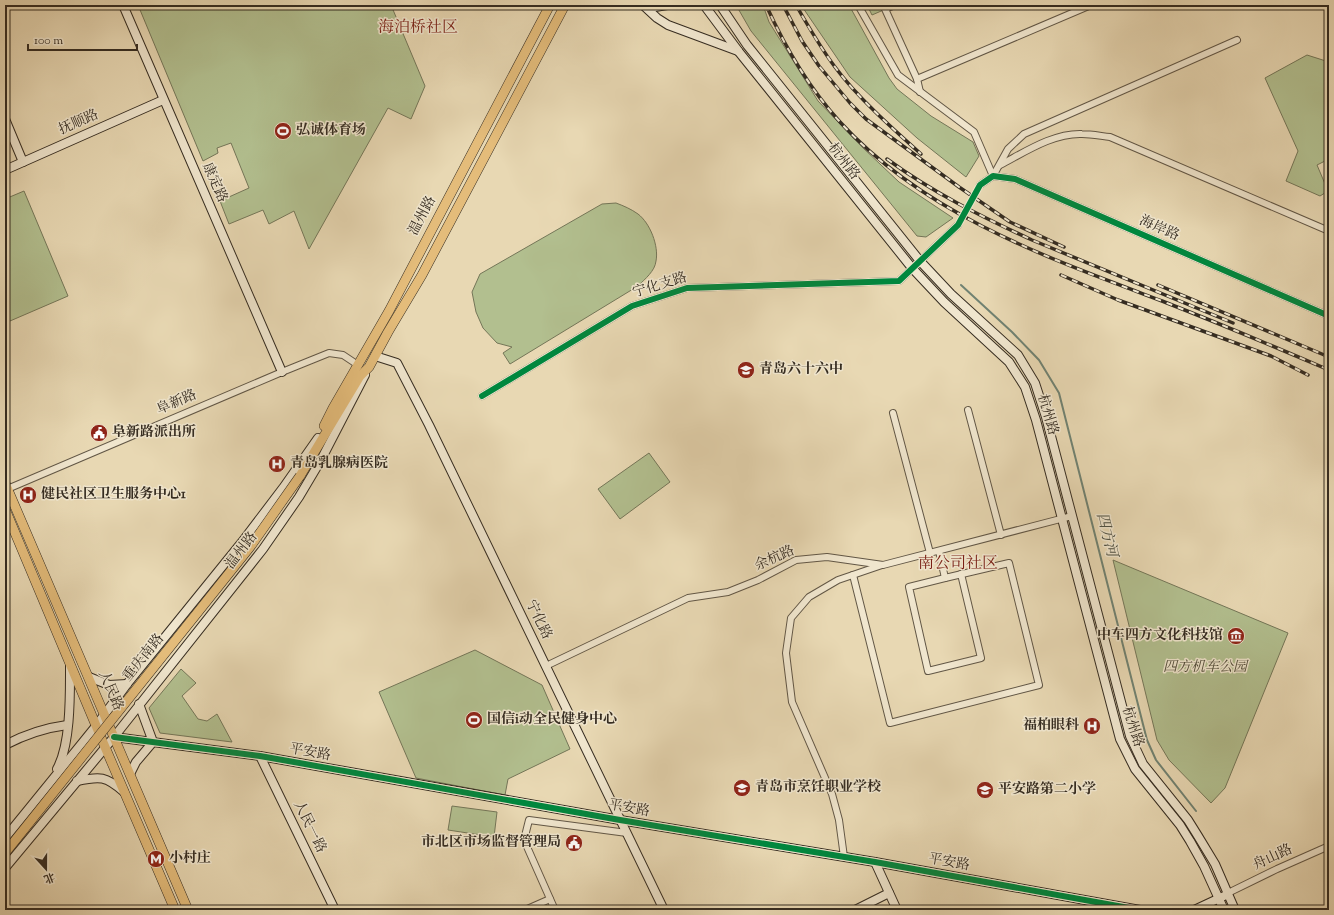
<svg xmlns="http://www.w3.org/2000/svg" width="1334" height="915" viewBox="0 0 1334 915" font-family="'Sorts Mill Goudy','Noto Serif SC',serif">
<style>
.green{fill:#b2bf8f;stroke:#747658}
.lines{fill:none;stroke-linecap:round;stroke-linejoin:round}
.stream{stroke:#708272;stroke-width:2}
.street-tunnel{stroke:#c4b696;stroke-width:6;stroke-dasharray:6 3;stroke-linecap:butt}
.street-casing{stroke:#625746;stroke-width:8}
.secondary-casing{stroke:#352c21;stroke-width:10}
.primary-casing{stroke:#352c21;stroke-width:10}
.street{stroke:#f0e6ce;stroke-width:6}
.secondary{stroke:#f0e6ce;stroke-width:8}
.primary{stroke:#e4bc7a;stroke-width:9}
.rail-casing{stroke:#352c21;stroke-width:3.5}
.rail{stroke:#f0e6ce;stroke-width:2;stroke-dasharray:6;stroke-linecap:butt}
.primary-bridge-casing{stroke:#352c21;stroke-width:10;stroke-linecap:butt}
.primary-bridge{stroke:#e4bc7a;stroke-width:9}
.cycleway-casing{stroke:#f0e6ce;stroke-width:8}
.cycleway{stroke:#00873e;stroke-width:6}
.labels{text-anchor:middle;dominant-baseline:central;stroke-width:3;stroke-linejoin:round;paint-order:stroke}
.street-label{font-size:14px;fill:#352c21;stroke:#f0e6ce}
.poi-label{font-size:14px;font-weight:bold;fill:#352c21;stroke:#f0e6ce;text-anchor:start}
.park-label{font-size:14px;font-style:italic;fill:#4e4937;stroke:#f0e6ce}
.water-label{font-size:15px;font-style:italic;fill:#4e5043;stroke:#f0e6ce}
.quarter-label{font-size:16px;fill:#7a1f14;stroke:#f0e6ce}
</style>
<rect width="100%" height="100%" fill="#e8d8b3"/>
<filter id="stains"><feTurbulence type="fractalNoise" baseFrequency=".005" numOctaves="4"/><feColorMatrix values="0 0 0 0 .2 0 0 0 0 .09 0 0 0 0 .02 0 0 0 .5 -.17"/></filter>
<radialGradient id="worn" r=".72"><stop offset=".6" stop-color="#630" stop-opacity="0"/><stop offset="1" stop-color="#630" stop-opacity=".3"/></radialGradient>
<g class="green">
<polygon points="138,5 391,5 425,86 411,119 388,108 309,249 294,211 269,224 263,210 229,224 220,201 249,188 231,143 217,148 218,153 203,161"/>
<polygon points="736,5 763,5 769,22 818,101 862,147 899,182 953,218 926,237 917,236 751,31"/>
<polygon points="801,5 849,5 889,78 897,89 931,116 973,142 979,156 966,177 917,138 850,77"/>
<polygon points="867,5 895,5 872,15"/>
<polygon points="1307,55 1329,62 1329,159 1317,165 1328,191 1320,196 1286,181 1298,151 1265,78"/>
<polygon points="24,191 68,296 10,321 5,309 5,199"/>
<path d="M616 203C624 206 631 209 638 214 650 223 659 246 656 261 655 271 645 279 638 286L510 364 503 353 512 347 497 343 483 328 476 312 472 292 480 274 602 204Z"/>
<polygon points="649,453 670,482 620,519 598,489"/>
<polygon points="1113,560 1288,633 1225,788 1211,803 1169,760 1157,740"/>
<polygon points="475,650 542,685 570,749 508,779 505,795 416,778 379,692"/>
<polygon points="181,669 196,683 182,696 198,719 207,721 217,714 232,742 160,733 149,708"/>
<polygon points="452,806 497,812 494,837 448,830"/>
</g>
<g class="lines">
<polyline class="stream" points="961,285 1012,332 1039,360 1059,393 1147,740 1156,760 1196,811"/>
<polyline class="street-tunnel" points="958,225 980,185"/>
<defs>
<g id="street">
<polyline points="858,5 898,75 974,132 993,176"/>
<polyline points="895,5 885,9 917,79 920,92"/>
<polyline points="917,79 1091,5"/>
<path d="M1000 165C1025 152 1053 133 1082 134 1091 134 1101 136 1110 137L1329 231"/>
<polyline points="993,176 1008,149 1024,134 1237,40"/>
<polyline points="980,185 993,176 1015,179 1329,316"/>
<polyline points="482,396 632,306 687,288 899,281 958,225"/>
<polyline points="968,410 1001,535"/>
<polyline points="893,413 930,553"/>
<polyline points="5,490 282,372 329,353 343,355 358,365"/>
<polyline points="853,575 890,723 1039,685 1009,563 945,578 939,551"/>
<polyline points="945,578 909,587 928,671 981,658 961,574"/>
<polyline points="546,666 688,598 728,592 758,580 796,560 827,557 883,565 1072,516"/>
<polyline points="844,857 839,820 832,794 792,702 786,653 791,618 809,597 838,580 882,565"/>
<polyline points="1228,893 1277,869 1329,846"/>
<polyline points="525,910 550,899"/>
<polyline points="555,910 524,840 529,820 627,833"/>
</g>
<g id="secondary">
<polyline points="123,5 282,372"/>
<polyline points="643,5 657,18 668,25 738,51"/>
<polyline points="652,5 655,7 667,5"/>
<polyline points="704,5 739,52 912,268 944,302 1009,362 1025,387 1036,420 1120,739 1135,769 1180,825 1190,841 1204,866 1224,910"/>
<polyline points="720,5 747,45 920,261 951,294 1018,355 1035,383 1046,417 1130,736 1143,764 1188,820 1198,836 1215,864 1235,910"/>
<polyline points="5,119 23,162"/>
<polyline points="5,170 163,100"/>
<polyline points="375,356 397,363 429,425 664,910"/>
<polyline points="89,677 109,685 127,684"/>
<polyline points="114,737 260,756 620,820 875,862 1140,910"/>
<path d="M5 745C26 734 44 728 67 725"/>
<polyline points="260,756 335,910"/>
<path d="M57 769C71 744 70 694 70 666"/>
<polyline points="130,774 136,762 153,742 139,704"/>
<path d="M77 781C100 776 106 776 124 792"/>
<polyline points="5,838 96,726 127,684 242,542 283,488 318,438"/>
<polyline points="875,862 897,910"/>
<polyline points="5,868 114,737 263,549 299,497 321,460 365,375"/>
<polyline points="855,910 889,893"/>
<polyline points="1194,910 1224,896"/>
</g>
<g id="primary">
<polyline points="324,426 333,408 389,311 550,5"/>
<polyline points="300,476 360,376 369,367 388,332 422,275 565,5"/>
<polyline points="5,483 188,910"/>
<polyline points="5,509 105,747 175,910"/>
</g>
</defs>
<use href="#street" class="street-casing"/>
<use href="#secondary" class="secondary-casing"/>
<use href="#primary" class="primary-casing"/>
<use href="#street" class="street"/>
<use href="#secondary" class="secondary"/>
<use href="#primary" class="primary"/>
<defs>
<g id="rail">
<path d="M766 5C785 47 809 88 840 122 925 215 1048 258 1162 301 1218 323 1273 346 1329 370"/>
<polyline points="783,5 802,41 819,66 850,103 866,119 959,187 1010,222 1064,247"/>
<path d="M796 5C808 26 820 47 835 67 857 97 893 129 921 154"/>
<path d="M887 159C932 192 982 217 1032 240L1233 323"/>
<polyline points="1061,275 1118,300 1271,356 1308,375"/>
<polyline points="1158,285 1329,357"/>
</g>
</defs>
<use href="#rail" class="rail-casing"/>
<use href="#rail" class="rail"/>
<defs>
<polyline id="primary-bridge" points="5,853 250,547 300,476"/>
</defs>
<use href="#primary-bridge" class="primary-bridge-casing"/>
<use href="#primary-bridge" class="primary-bridge"/>
<defs>
<g id="cycleway">
<polyline points="482,396 632,306 687,288 899,281 958,225 980,185 993,176 1015,179 1329,316"/>
<polyline points="114,737 260,756 620,820 875,862 1140,910"/>
</g>
</defs>
<use href="#cycleway" class="cycleway-casing"/>
<use href="#cycleway" class="cycleway"/>
</g>
<defs>
<symbol id="stadium-disc" viewBox="-11 -11 22 22"><circle r="9.5" fill="#8f2418" stroke="#f0e6ce"/><path d="M0-5a6.5 5 0 1 0 0 10a6.5 5 0 1 0 0-10ZM-3.5-1.8h7v3.6h-7Z" fill="#fff"/></symbol>
<symbol id="school-disc" viewBox="-11 -11 22 22"><circle r="9.5" fill="#8f2418" stroke="#f0e6ce"/><path d="M0-5L7-2L0 1L-7-2ZM-4 1L0 2.5L4 1V4Q0 6-4 4Z" fill="#fff"/></symbol>
<symbol id="civic-disc" viewBox="-11 -11 22 22"><circle r="9.5" fill="#8f2418" stroke="#f0e6ce"/><path d="M-.6-6.5H3V-4.5H.6V-3L4-1V1h2V6H-6V1h2V-1L-.6-3ZM-1.2 2.5V6h2.4V2.5Z" fill="#fff"/></symbol>
<symbol id="hospital-disc" viewBox="-11 -11 22 22"><circle r="9.5" fill="#8f2418" stroke="#f0e6ce"/><path d="M-5-5h3v3.5h4V-5h3V5h-3V1.5h-4V5h-3Z" fill="#fff"/></symbol>
<symbol id="museum-disc" viewBox="-11 -11 22 22"><circle r="9.5" fill="#8f2418" stroke="#f0e6ce"/><path d="M0-6L6-3V-2H-6V-3ZM-5-1h2V3h-2ZM-1-1h2V3h-2ZM3-1h2V3H3ZM-6 4H6V6H-6Z" fill="#fff"/></symbol>
<symbol id="metro-disc" viewBox="-11 -11 22 22"><circle r="9.5" fill="#8f2418" stroke="#f0e6ce"/><path d="M-5.5 5V-5H-3L0 0L3-5H5.5V5H3V-.5L0 4L-3-.5V5Z" fill="#fff"/></symbol>
</defs>
<g fill-rule="evenodd">
<use href="#stadium-disc" x="273" y="121" width="20" height="20"/>
<use href="#school-disc" x="736" y="360" width="20" height="20"/>
<use href="#civic-disc" x="89" y="423" width="20" height="20"/>
<use href="#hospital-disc" x="267" y="454" width="20" height="20"/>
<use href="#hospital-disc" x="18" y="485" width="20" height="20"/>
<use href="#museum-disc" x="1226" y="626" width="20" height="20"/>
<use href="#stadium-disc" x="464" y="710" width="20" height="20"/>
<use href="#hospital-disc" x="1082" y="716" width="20" height="20"/>
<use href="#school-disc" x="732" y="778" width="20" height="20"/>
<use href="#school-disc" x="975" y="780" width="20" height="20"/>
<use href="#civic-disc" x="564" y="833" width="20" height="20"/>
<use href="#metro-disc" x="146" y="849" width="20" height="20"/>
</g>
<g class="labels">
<g class="street-label">
<text transform="translate(79 123) rotate(-24)">抚顺路</text>
<text transform="translate(843 162) rotate(52)">杭州路</text>
<text transform="translate(214 183) rotate(66)">康定路</text>
<text transform="translate(423 216) rotate(-62)">温州路</text>
<text transform="translate(1159 229) rotate(24)">海岸路</text>
<text transform="translate(660 286) rotate(-17)">宁化支路</text>
<text transform="translate(177 403) rotate(-23)">阜新路</text>
<text transform="translate(1047 415) rotate(74)">杭州路</text>
<text transform="translate(242 551) rotate(-52)">温州路</text>
<text transform="translate(775 559) rotate(-24)">余杭路</text>
<text transform="translate(538 620) rotate(64)">宁化路</text>
<text transform="translate(144 658) rotate(-51)">重庆南路</text>
<text transform="translate(110 691) rotate(67)">人民路</text>
<text transform="translate(1132 727) rotate(72)">杭州路</text>
<text transform="translate(310 753) rotate(10)">平安路</text>
<text transform="translate(629 809) rotate(10)">平安路</text>
<text transform="translate(309 827) rotate(64)">人民一路</text>
<text transform="translate(1273 858) rotate(-25)">舟山路</text>
<text transform="translate(949 863) rotate(10)">平安路</text>
</g>
<g class="poi-label">
<text x="296" y="131">弘诚体育场</text>
<text x="759" y="370">青岛六十六中</text>
<text x="112" y="433">阜新路派出所</text>
<text x="290" y="464">青岛乳腺病医院</text>
<text x="41" y="495">健民社区卫生服务中心1</text>
<text x="1223" y="636" text-anchor="end">中车四方文化科技馆</text>
<text x="487" y="720">国信i动全民健身中心</text>
<text x="1079" y="726" text-anchor="end">福柏眼科</text>
<text x="755" y="788">青岛市烹饪职业学校</text>
<text x="998" y="790">平安路第二小学</text>
<text x="561" y="843" text-anchor="end">市北区市场监督管理局</text>
<text x="169" y="859">小村庄</text>
</g>
<g class="park-label">
<text x="1205" y="668">四方机车公园</text>
</g>
<g class="water-label">
<text transform="translate(1106 535) rotate(76)">四方河</text>
</g>
<g class="quarter-label">
<text x="418" y="28">海泊桥社区</text>
<text x="958" y="564">南公司社区</text>
</g>
</g>
<rect width="1334" height="915" fill="none" stroke="#e8d8b3" stroke-width="20"/>
<rect x="6" y="6" width="1322" height="903" fill="none" stroke="#352c21" stroke-width="2"/>
<rect x="10" y="10" width="1314" height="895" fill="none" stroke="#352c21"/>
<g transform="translate(46 869) rotate(159)" stroke="#f0e6ce" stroke-width="3" paint-order="stroke">
<path d="M0-3L7 15L0 10L-7 15Z" fill="#352c21"/>
<text y="-6" font-size="11" font-weight="bold" text-anchor="middle" fill="#352c21">北</text>
</g>
<path d="M28 44v6h109v-6" fill="none" stroke="#352c21" stroke-width="2"/>
<text x="34" y="44" font-size="12" fill="#352c21" stroke="#f0e6ce" stroke-width="3" paint-order="stroke">100 m</text>
<rect width="100%" height="100%" filter="url(#stains)"/>
<rect width="100%" height="100%" fill="url(#worn)"/>
</svg>
